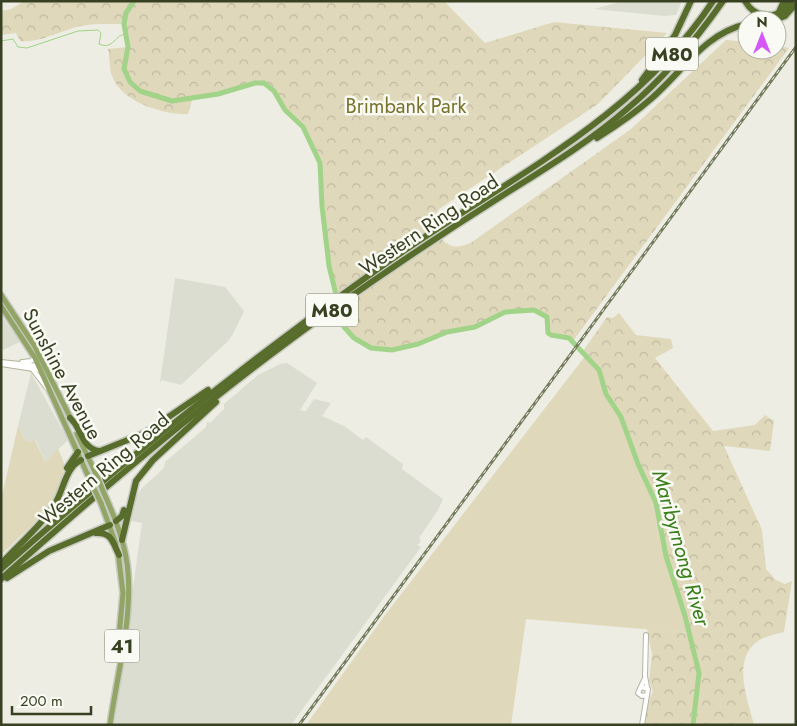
<svg xmlns="http://www.w3.org/2000/svg" width="797" height="726" viewBox="0 0 797 726" font-family="Jost,sans-serif">
<style>
.built{fill:#dcddd1}
.green{fill:#dfd8bb}
.forest{fill:url(#forest-crowns)}
.lines{fill:none;stroke-linecap:round;stroke-linejoin:round}
.stream{stroke:#a1d489;stroke-width:1}
.river{stroke:#a1d489;stroke-width:5}
.tertiary-casing{stroke:#b3b6a5;stroke-width:6}
.secondary-casing{stroke:#b0b49b;stroke-width:6}
.primary-casing{stroke:#c7cac1;stroke-width:8}
.motorway-casing{stroke:#c7cac1;stroke-width:9}
.tertiary{stroke:#fff;stroke-width:4}
.secondary{stroke:#fff;stroke-width:4}
.primary{stroke:#93a566;stroke-width:5}
.motorway{stroke:#586d2c;stroke-width:6}
.rail-casing{stroke:#737b5c;stroke-width:3}
.rail{stroke:#f9faf4;stroke-width:1;stroke-dasharray:4;stroke-linecap:butt}
.primary-bridge-casing{stroke:#c7cac1;stroke-width:8;stroke-linecap:butt}
.primary-bridge{stroke:#93a566;stroke-width:5}
.labels{text-anchor:middle;dominant-baseline:central;stroke-width:5;stroke-linejoin:round;paint-order:stroke}
.shield{fill:#f9faf4;stroke:#727861;stroke-width:1}
.shield-label{font-size:19px;font-weight:bold;fill:#384022}
.park-label{font-size:20px;fill:#78722a;stroke:#f9faf4}
.street-label{font-size:20px;fill:#384022;stroke:#f9faf4}
.water-label{font-size:21px;font-style:italic;fill:#377e19;stroke:#f9faf4}
</style>
<defs>
<pattern id="forest-crowns" width="20" height="18" patternUnits="userSpaceOnUse" patternTransform="scale(1.25)"><rect width="20" height="18" fill="#dfd8bb"/><path d="M2 6a3 3 0 1 1 6 0M12 15a3 3 0 1 1 6 0" fill="none" stroke="#c0baa0"/></pattern>
</defs>
<rect width="100%" height="100%" fill="#edede3"/>
<g class="built">
<polygon points="623,1 682,1 676,15 664,16 594,9"/>
<polygon points="175,278 225,287 244,311 233,334 228,341 181,385 162,380 160,382"/>
<polygon points="1,315 20,342 3,350 1,349"/>
<polygon points="287,363 317,383 300,410 306,411 314,399 331,403 322,416 344,426 363,440 366,437 403,464 402,469 443,499 438,510 419,538 421,541 417,545 421,547 291,725 114,725 142,523 131,521 137,495 142,488 164,468 165,462 206,427 207,422 210,423 224,409 224,404 258,375 280,364"/>
<polygon points="31,373 68,440 45,462 36,440 30,442 25,440 18,426"/>
</g>
<g class="green">
<polygon points="586,355 601,374 604,389 621,417 638,464 656,503 666,556 690,633 526,619 511,725 306,725 385,615"/>
<path d="M18 426 25 440 30 442 35 440 45 462 58 449C60 454 65 462 64 467 60 505 26 530 1 555V500Z"/>
</g>
<g class="forest">
<path d="M24 1H444L485 43 554 22 667 33 598 104 439 209 429 228 426 229 435 243 442 239C451 250 461 247 472 242L631 129 726 40 747 42V50H777V46L789 48 573 341C567 336 553 340 549 333 546 330 548 321 547 316L534 310 505 312 475 327 447 332 418 344 392 350 371 348 354 338 344 327 329 266 322 206 320 163 299 122 285 110 274 91 260 82 218 94 193 97 188 114C164 115 121 102 112 76 109 68 110 58 108 49L128 47 123 24C108 24 91 23 76 27 59 32 38 43 20 41L16 33 1 35V11L11 9Z"/>
<path d="M619 313 636 335 671 339 673 348 655 358 713 431 755 425 765 415 774 421 770 451 724 446 762 530 766 569 776 580 785 584 792 581 784 632C776 634 765 636 758 641 731 660 748 700 754 725H645L647 706 653 691 649 681 652 655 647 629 690 633 666 556 656 503 638 464 621 417 606 394 601 374 583 351 607 317 613 318Z"/>
</g>
<g class="lines">
<path class="stream" d="M1 41 13 39 18 47 27 48 78 31 98 30 101 33 99 44C112 50 114 37 124 34"/>
<polyline class="river" points="134,1 126,13 124,24 128,47 124,69 130,82 140,91 172,101 218,94 255,83 264,83 274,91 285,110 303,127 320,163 322,206 329,266 344,327 354,338 371,348 392,350 418,344 447,332 475,327 505,312 534,310 547,317 548,333 551,335 569,338 599,370 606,394 621,417 638,464 656,503 666,556 685,616 699,673 693,725"/>
<defs>
<g id="tertiary">
<polyline points="646,635 645,676 647,687"/>
<polyline points="641,687 648,689 647,695 642,696 638,693 644,680"/>
<polyline points="642,725 647,695"/>
</g>
<g id="secondary">
<polyline points="1,362 39,366"/>
<polyline points="22,362 31,361 35,358"/>
<polyline points="1,364 40,370"/>
<polyline points="33,370 47,388"/>
</g>
<g id="primary">
<polyline points="795,1 796,2"/>
<polyline points="1,295 34,345 71,419"/>
<polyline points="1,306 35,358 90,480"/>
<polyline points="77,434 96,474"/>
<path d="M106 498C117 522 126 546 128 572 132 622 117 675 110 725"/>
<polyline points="101,503 116,544"/>
<polyline points="118,648 123,593 118,552"/>
</g>
<g id="motorway">
<path d="M745 1C756 20 778 20 790 3"/>
<polyline points="779,12 784,1"/>
<polyline points="775,20 785,16 794,6"/>
<polyline points="642,80 675,35 691,1"/>
<path d="M597 138C616 126 635 113 652 98 683 71 705 33 747 24"/>
<path d="M70 418C82 428 81 448 99 451"/>
<polyline points="88,456 145,433 208,390"/>
<polyline points="67,468 78,452"/>
<polyline points="116,521 122,516 124,510"/>
<path d="M96 533C112 532 113 543 119 555"/>
<polyline points="122,540 136,481 153,460 216,402"/>
<path d="M1 564C19 544 42 525 56 502 64 488 66 467 81 460"/>
<path d="M1 569C123 461 249 360 382 266 497 184 633 123 713 1"/>
<polyline points="7,578 49,551 110,525"/>
<path d="M1 579C107 484 215 393 330 311 385 272 440 235 497 199 541 171 587 144 627 109 664 78 695 41 723 1"/>
</g>
</defs>
<use href="#tertiary" class="tertiary-casing"/>
<use href="#secondary" class="secondary-casing"/>
<use href="#primary" class="primary-casing"/>
<use href="#motorway" class="motorway-casing"/>
<use href="#tertiary" class="tertiary"/>
<use href="#secondary" class="secondary"/>
<use href="#primary" class="primary"/>
<use href="#motorway" class="motorway"/>
<defs>
<polyline id="rail" points="299,725 796,47"/>
</defs>
<use href="#rail" class="rail-casing"/>
<use href="#rail" class="rail"/>
<defs>
<g id="primary-bridge">
<polyline points="96,474 106,498"/>
<polyline points="90,480 101,503"/>
</g>
</defs>
<use href="#primary-bridge" class="primary-bridge-casing"/>
<use href="#primary-bridge" class="primary-bridge"/>
</g>
<g class="labels">
<g class="shield">
<rect x="646" y="37.5" width="52" height="33" rx="4"/>
<rect x="306" y="293.5" width="52" height="33" rx="4"/>
<rect x="104.5" y="629.5" width="35" height="33" rx="4"/>
</g>
<g class="shield-label">
<text x="672" y="54">M80</text>
<text x="332" y="310">M80</text>
<text x="122" y="646">41</text>
</g>
<g class="park-label">
<text x="406" y="106">Brimbank Park</text>
</g>
<g class="street-label">
<text transform="translate(429 225) rotate(-34)">Western Ring Road</text>
<text transform="translate(62 374) rotate(62)">Sunshine Avenue</text>
<text transform="translate(104 469) rotate(-40)">Western Ring Road</text>
</g>
<g class="water-label">
<text transform="translate(681 548) rotate(74)">Maribyrnong River</text>
</g>
</g>
<rect width="797" height="726" fill="none" stroke="#384022" stroke-width="5"/>
<g transform="translate(762 35)"><circle r="24" fill="#f9faf4" stroke="#acb0a0"/>
<path d="M0-4L9 19L0 12L-9 19Z" fill="#d458f7"/>
<text y="-8" font-size="14" font-weight="bold" text-anchor="middle" fill="#384022">N</text>
</g>
<path d="M12 706v8h79v-8" fill="none" stroke="#384022" stroke-width="2.5"/>
<text x="20" y="706" font-size="15" fill="#384022" stroke="#f9faf4" stroke-width="4" paint-order="stroke">200 m</text>
</svg>
